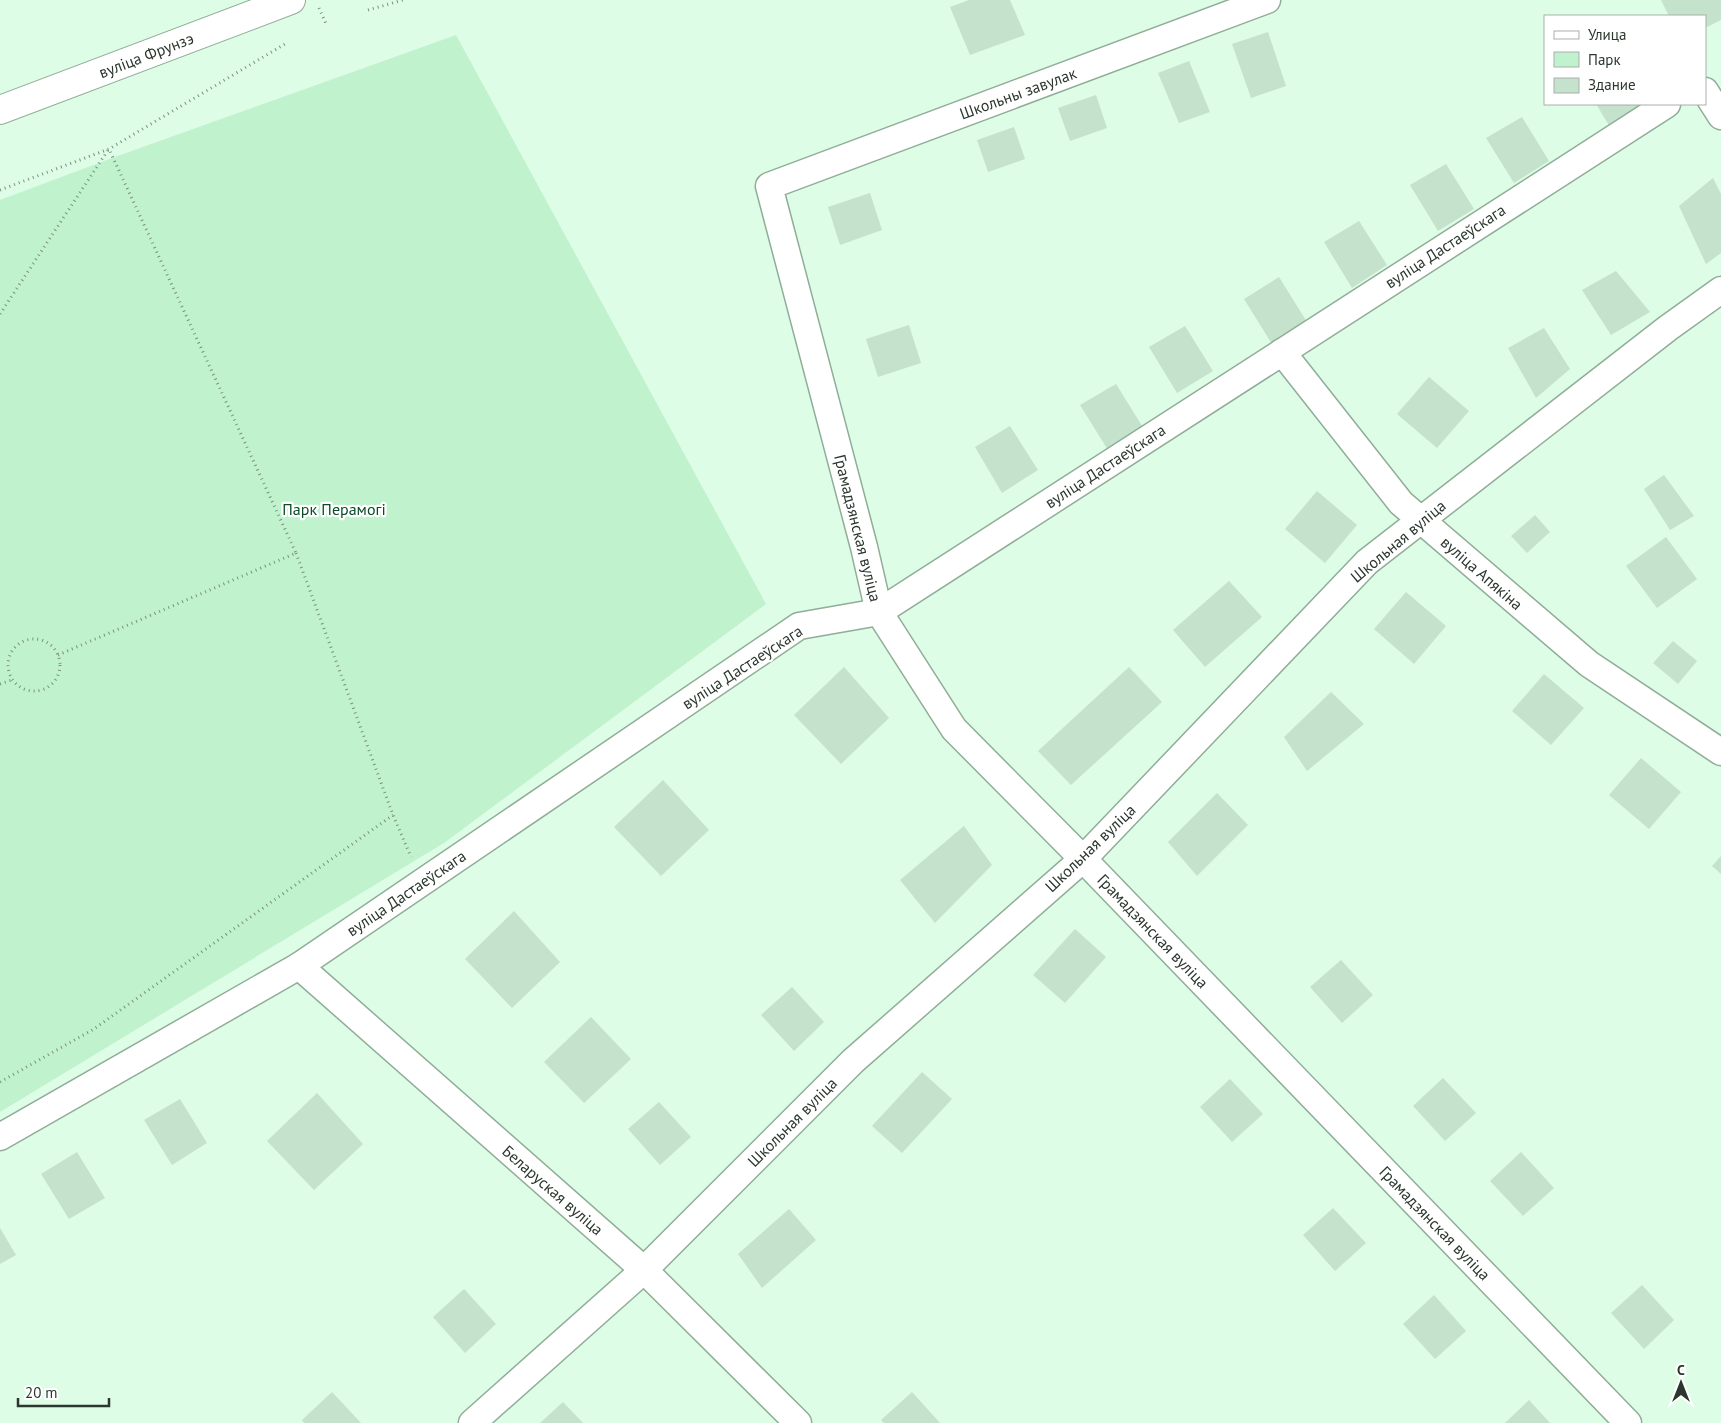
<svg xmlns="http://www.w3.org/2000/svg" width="1721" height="1423" viewBox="0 0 1721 1423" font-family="'PT Sans',sans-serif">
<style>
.green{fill:#c0f2ce}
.building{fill:#c4e2cc}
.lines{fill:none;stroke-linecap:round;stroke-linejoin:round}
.street-casing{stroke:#90ad98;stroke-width:29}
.secondary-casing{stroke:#90ad98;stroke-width:30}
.path{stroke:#7d9182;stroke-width:3;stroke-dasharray:1 4;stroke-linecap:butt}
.street{stroke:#fff;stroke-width:26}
.secondary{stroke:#fff;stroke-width:28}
.labels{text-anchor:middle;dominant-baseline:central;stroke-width:4.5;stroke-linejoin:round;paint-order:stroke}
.street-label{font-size:16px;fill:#2b372e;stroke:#fff}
.park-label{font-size:16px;fill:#0b4b28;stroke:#fff}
</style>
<rect width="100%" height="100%" fill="#defde6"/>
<polygon class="green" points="456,35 766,604 444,843 0,1112 0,200 112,158"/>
<g class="building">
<polygon points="969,0 1010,0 1025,35 970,55 950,7"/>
<polygon points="1661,0 1721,0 1721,20 1705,28 1705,16 1669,16"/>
<polygon points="1268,32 1286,86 1251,98 1232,44"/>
<polygon points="1189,61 1210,112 1179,123 1158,73"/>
<polygon points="1096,95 1107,128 1070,141 1058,108"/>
<polygon points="1596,104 1646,104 1610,127"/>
<polygon points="1522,117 1549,161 1514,183 1486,138"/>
<polygon points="1014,127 1025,159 988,172 977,140"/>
<polygon points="1446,164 1474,209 1438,231 1410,185"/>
<polygon points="1713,178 1721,194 1721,253 1706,264 1679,206"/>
<polygon points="870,193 882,230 840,245 828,207"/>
<polygon points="1359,221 1387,265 1352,288 1324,242"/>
<polygon points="1616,271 1650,312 1611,335 1582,290"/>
<polygon points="1279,277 1307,322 1272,344 1244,299"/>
<polygon points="909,325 921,363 878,377 866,339"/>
<polygon points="1185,326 1213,371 1177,393 1149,347"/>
<polygon points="1544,328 1570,369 1536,398 1508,348"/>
<polygon points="1429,377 1469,411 1437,448 1397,414"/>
<polygon points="1116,384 1144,429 1108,450 1080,405"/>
<polygon points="1010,426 1038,470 1002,493 975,447"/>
<polygon points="1664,475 1694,516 1670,530 1644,489"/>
<polygon points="1317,491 1357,525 1325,563 1285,529"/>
<polygon points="1535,515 1550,532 1527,553 1511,536"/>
<polygon points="1666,537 1697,579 1657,608 1626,566"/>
<polygon points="1229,581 1262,617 1205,667 1173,630"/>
<polygon points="1406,592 1446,626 1414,664 1374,629"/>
<polygon points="1673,641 1697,661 1678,684 1653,663"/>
<polygon points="844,667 889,718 841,764 794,715"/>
<polygon points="1129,667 1162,702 1071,785 1038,751"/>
<polygon points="1544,674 1584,708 1551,745 1512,711"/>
<polygon points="1331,692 1364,724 1307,771 1284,737"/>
<polygon points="1641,758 1681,792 1649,829 1609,795"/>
<polygon points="663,780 709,830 661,876 614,827"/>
<polygon points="1217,793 1248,825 1197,876 1168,842"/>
<polygon points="964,826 992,865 935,923 900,880"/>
<polygon points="1721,856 1721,874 1712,866"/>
<polygon points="514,911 560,962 512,1008 465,959"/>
<polygon points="1075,929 1106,957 1065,1003 1033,975"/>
<polygon points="1341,960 1373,995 1342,1023 1310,987"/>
<polygon points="792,987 824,1022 794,1051 761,1015"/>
<polygon points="591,1017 631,1059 584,1103 544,1062"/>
<polygon points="922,1072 952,1099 902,1153 872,1126"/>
<polygon points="1443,1078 1476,1113 1445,1141 1413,1106"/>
<polygon points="1230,1079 1263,1114 1232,1142 1200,1107"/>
<polygon points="317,1093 363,1144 314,1190 267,1141"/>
<polygon points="180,1099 207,1143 172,1165 144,1120"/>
<polygon points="659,1102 691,1137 660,1165 628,1129"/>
<polygon points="77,1152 105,1198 69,1219 41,1174"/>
<polygon points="1521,1152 1554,1188 1523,1216 1490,1181"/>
<polygon points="1333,1208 1366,1243 1335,1271 1303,1235"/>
<polygon points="789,1209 816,1240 762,1288 738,1254"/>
<polygon points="0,1228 16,1255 0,1264"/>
<polygon points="1642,1285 1674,1320 1644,1349 1611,1313"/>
<polygon points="464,1289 496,1324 465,1353 433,1317"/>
<polygon points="1434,1295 1466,1331 1435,1359 1403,1324"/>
<polygon points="332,1392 361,1423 304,1423 302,1420"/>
<polygon points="912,1392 940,1423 884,1423 881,1420"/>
<polygon points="1529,1400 1550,1423 1505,1423"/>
<polygon points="563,1402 583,1423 540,1423"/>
</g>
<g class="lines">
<defs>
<g id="street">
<polyline points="1267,0 769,186 864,547 879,612 954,729 1083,859 1628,1423"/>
<polyline points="1705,91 1721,116"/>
<polyline points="1282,352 1401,503 1589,664 1721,752"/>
<polyline points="299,966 644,1270 798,1423"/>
<polyline points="0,1137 299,966 799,626 879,612 1667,104"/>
<polyline points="472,1423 644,1270 853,1061 1083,859 1367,562 1668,328 1721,290"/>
</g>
<polyline id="secondary" points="0,110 291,0"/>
</defs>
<use href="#street" class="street-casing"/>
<use href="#secondary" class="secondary-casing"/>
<g class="path">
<polyline points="319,8 327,26"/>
<polyline points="368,10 403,0"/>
<polyline points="0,190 109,149 285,44"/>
<polyline points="0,314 108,150"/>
<polyline points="296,553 393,815 411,857"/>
<circle cx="34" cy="665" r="26"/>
<polyline points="58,655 296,553 109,149"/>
<polyline points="0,684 12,680"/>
<polyline points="0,1082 94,1029 393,815"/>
</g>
<use href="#street" class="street"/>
<use href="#secondary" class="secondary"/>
</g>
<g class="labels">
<g class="street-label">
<text transform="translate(146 55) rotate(-21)">вуліца Фрунзэ</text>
<text transform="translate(1018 93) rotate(-20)">Школьны завулак</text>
<text transform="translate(1445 246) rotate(-33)">вуліца Дастаеўскага</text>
<text transform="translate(1105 466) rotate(-33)">вуліца Дастаеўскага</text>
<text transform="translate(858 528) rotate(76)">Грамадзянская вуліца</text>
<text transform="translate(1398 541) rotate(-40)">Школьная вуліца</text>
<text transform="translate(1482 573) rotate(41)">вуліца Апякіна</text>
<text transform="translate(742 667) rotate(-33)">вуліца Дастаеўскага</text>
<text transform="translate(1090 848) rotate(-44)">Школьная вуліца</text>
<text transform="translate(406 893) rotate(-34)">вуліца Дастаеўскага</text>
<text transform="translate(1153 931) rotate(46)">Грамадзянская вуліца</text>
<text transform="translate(792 1122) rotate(-45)">Школьная вуліца</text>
<text transform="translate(553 1190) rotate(41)">Беларуская вуліца</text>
<text transform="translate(1435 1223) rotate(46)">Грамадзянская вуліца</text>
</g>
<g class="park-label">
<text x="334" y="509">Парк Перамогі</text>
</g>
</g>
<rect x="1544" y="15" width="162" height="90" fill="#ffffff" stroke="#aaafab"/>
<rect x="1554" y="31" width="25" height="8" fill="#ffffff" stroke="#aaafab"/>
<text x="1588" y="40" font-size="15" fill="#2b372e">Улица</text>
<rect x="1554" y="52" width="25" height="15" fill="#c0f2ce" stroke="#aaafab"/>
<text x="1588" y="65" font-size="15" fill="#2b372e">Парк</text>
<rect x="1554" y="78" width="25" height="15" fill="#c4e2cc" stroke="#aaafab"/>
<text x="1588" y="90" font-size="15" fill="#2b372e">Здание</text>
<g transform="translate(1681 1383)" stroke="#ffffff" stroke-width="4" paint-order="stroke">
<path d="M0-4L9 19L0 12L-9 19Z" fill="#2b372e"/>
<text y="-8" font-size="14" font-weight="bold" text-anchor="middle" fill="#2b372e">С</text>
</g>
<path d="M18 1398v8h91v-8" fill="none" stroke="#2b372e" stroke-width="2.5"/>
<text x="25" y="1398" font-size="15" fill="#2b372e" stroke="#ffffff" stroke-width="4" paint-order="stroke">20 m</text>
</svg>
